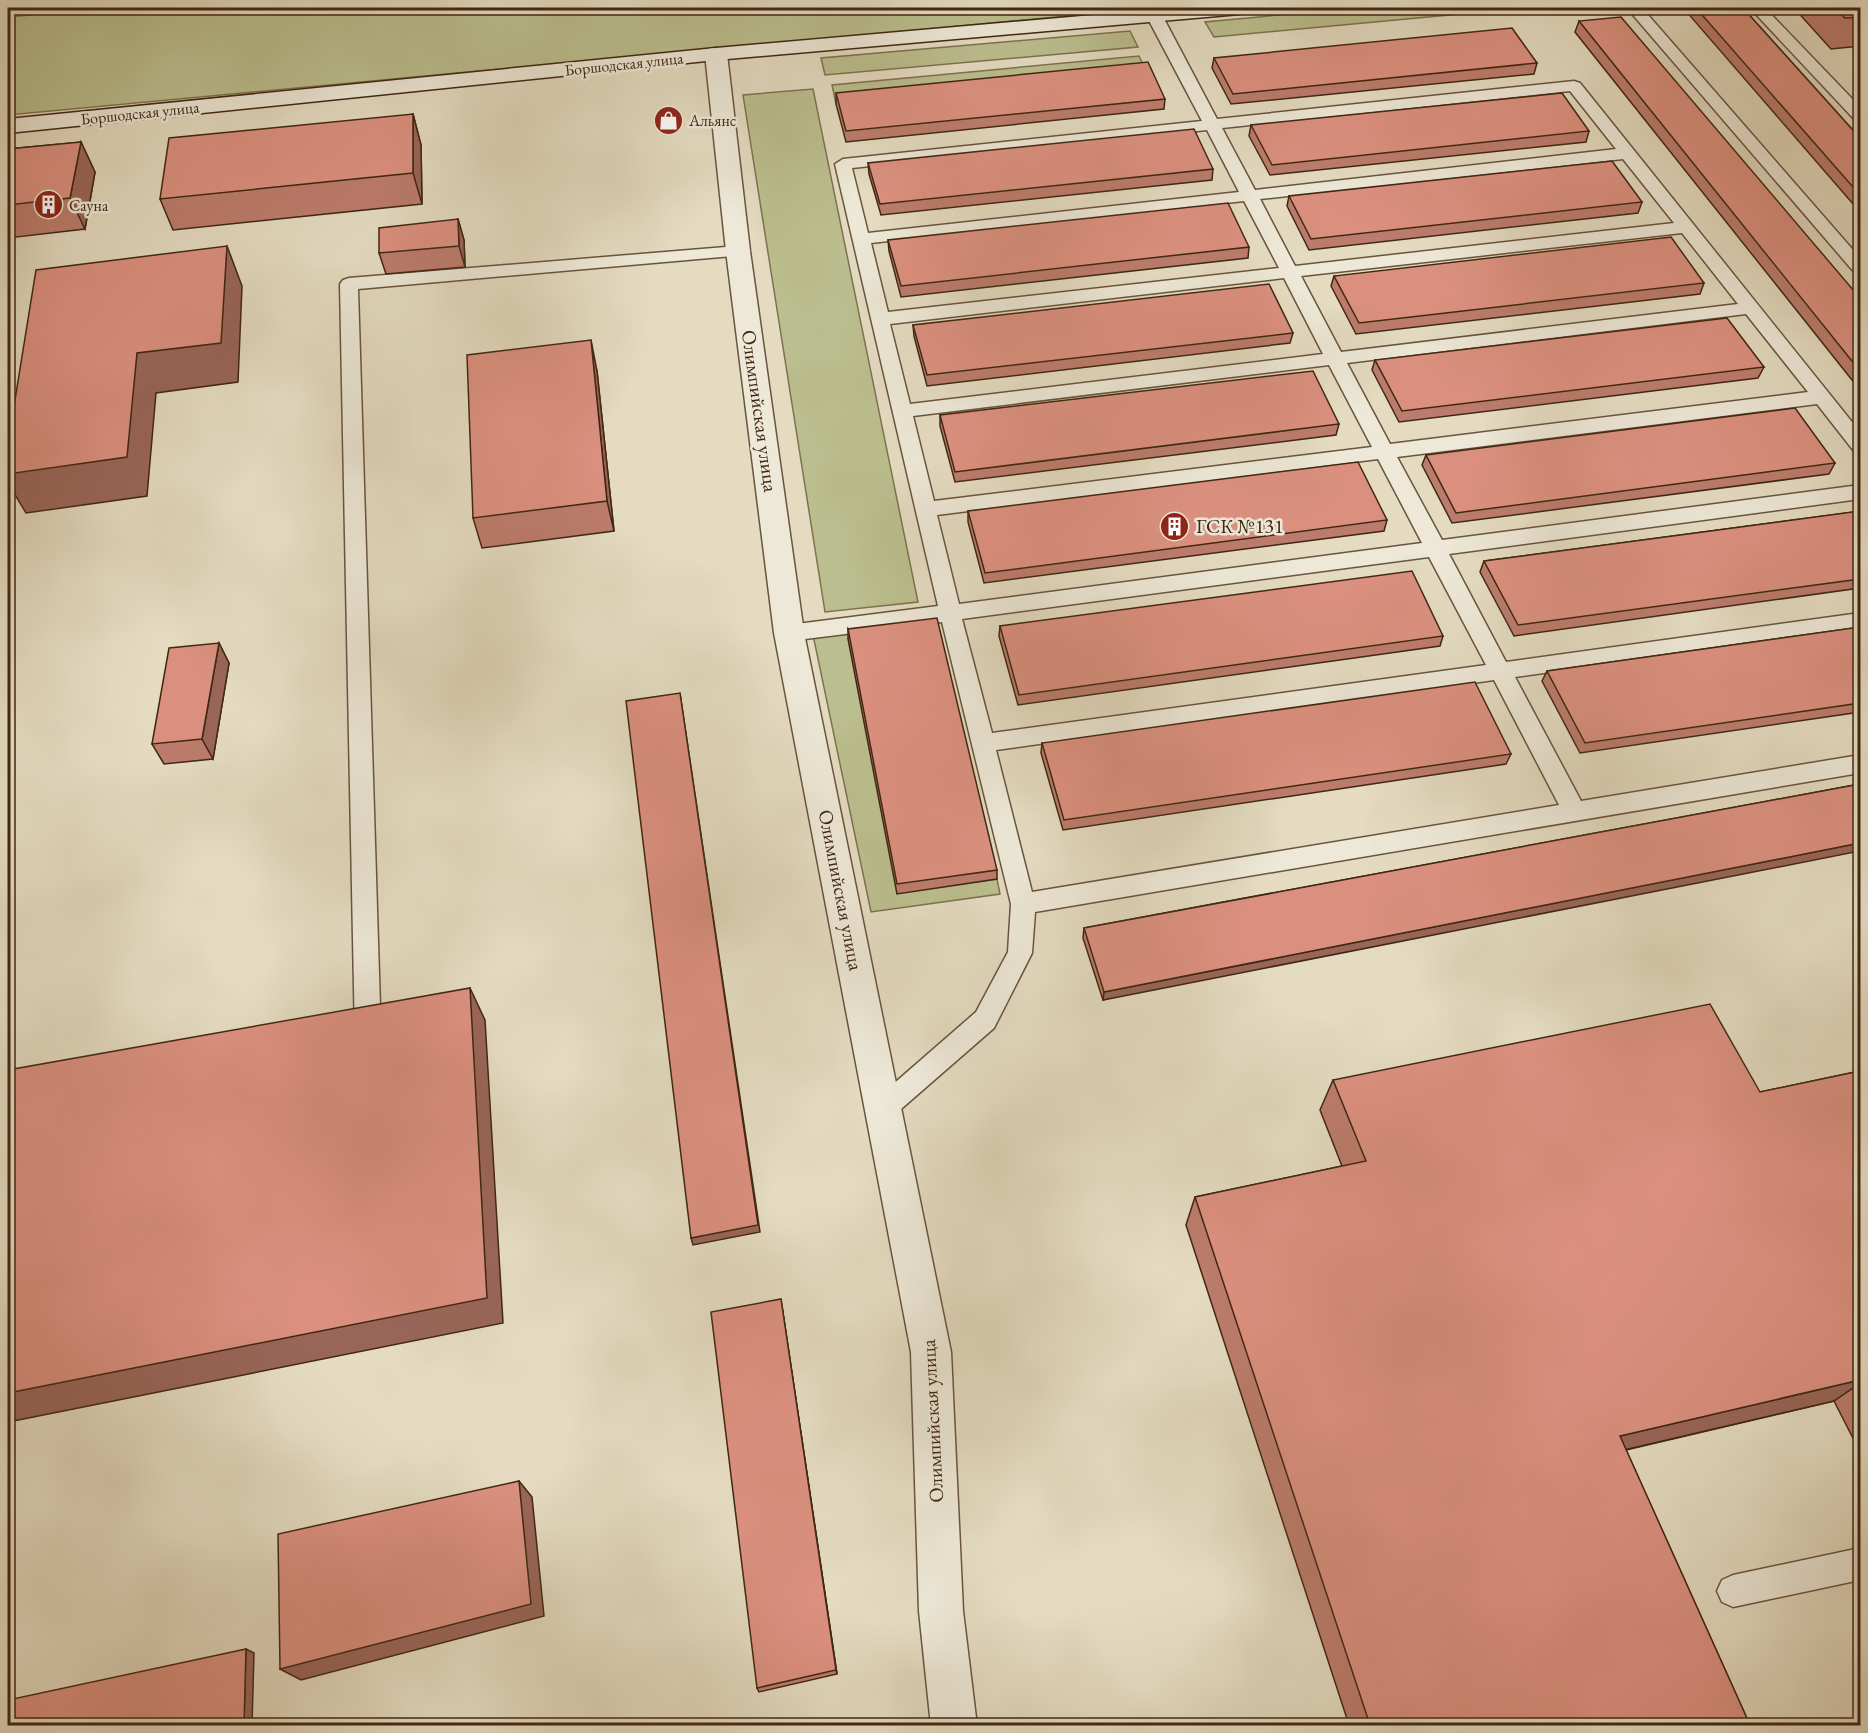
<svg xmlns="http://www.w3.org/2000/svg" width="1868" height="1733" viewBox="0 0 1868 1733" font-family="'EB Garamond',serif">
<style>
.green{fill:#bbbe8e;stroke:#7e7250;stroke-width:1.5}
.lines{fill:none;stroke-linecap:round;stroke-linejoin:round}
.lane-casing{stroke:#69543e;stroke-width:3}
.street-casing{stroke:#69543e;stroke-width:3}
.secondary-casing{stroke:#402712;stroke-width:3}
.lane{fill:#ede8d7;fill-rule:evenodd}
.street{fill:#ede8d7;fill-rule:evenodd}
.secondary{fill:#ede8d7;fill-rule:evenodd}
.wall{fill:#bc7c6d;stroke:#402712;stroke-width:1.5}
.shaded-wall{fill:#996559;stroke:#402712;stroke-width:1.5}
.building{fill:#db907f;stroke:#402712;stroke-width:1.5}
.labels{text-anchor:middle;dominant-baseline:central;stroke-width:5;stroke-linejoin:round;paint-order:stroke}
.far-street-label{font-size:16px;fill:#402712;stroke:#ede8d7}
.far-poi-label{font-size:16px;fill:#402712;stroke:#ede8d7;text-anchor:start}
.street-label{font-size:20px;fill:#402712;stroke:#ede8d7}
.poi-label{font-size:20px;fill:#402712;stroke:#ede8d7;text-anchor:start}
</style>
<rect width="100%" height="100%" fill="#e4dbc1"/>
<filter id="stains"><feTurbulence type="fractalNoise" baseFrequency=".00333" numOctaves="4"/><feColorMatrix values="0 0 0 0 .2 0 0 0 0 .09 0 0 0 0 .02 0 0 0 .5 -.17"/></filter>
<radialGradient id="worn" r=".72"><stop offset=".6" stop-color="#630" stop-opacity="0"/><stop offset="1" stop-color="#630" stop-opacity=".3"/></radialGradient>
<g class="green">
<polygon points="109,8 1152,8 8,115 8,17"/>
<polygon points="1353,8 1525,8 1214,37 1205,22"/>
<polygon points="1130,31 1138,47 825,75 821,58"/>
<polygon points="1139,56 1147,73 836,104 832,85"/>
<polygon points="813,89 918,602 825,612 743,95"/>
<polygon points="936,620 897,893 997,879 1000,894 871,912 813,635"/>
</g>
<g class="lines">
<defs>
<g id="lane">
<polygon points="1627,8 1642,8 1860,258 1860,273 1854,272"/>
<polygon points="1750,8 1765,8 1860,107 1860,121 1854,119"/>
<path d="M1154 10 1162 15 1217 119 1574 81 1580 83 1860 432V451L1853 450 1817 404 1397 457 1442 540 1860 485V499L1449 554 1506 662 1860 613V629L1515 677 1581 801 1860 755V773L1035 912 1032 953 994 1028 893 1116 884 1120 875 1116 871 1108 875 1100 976 1012 1008 952 1011 904 942 622 789 641 781 639 778 633 781 627 789 625 938 606 835 164 843 159 1202 121 1146 15ZM1570 91 1616 149 1255 190 1222 128ZM1207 130 1239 192 868 233 852 168ZM1623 159 1674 223 1295 266 1260 199ZM1244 201 1279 268 888 312 871 243ZM1682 233 1738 304 1341 352 1301 276ZM1284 278 1323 354 910 404 890 324ZM1746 314 1808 392 1390 444 1347 363ZM1329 365 1372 447 934 501 913 416ZM1378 459 1422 543 959 604 937 515ZM1429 557 1486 665 992 733 962 619ZM1494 680 1559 805 1032 892 996 750Z"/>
<polygon points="738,246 744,247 747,251 744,255 358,289 381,1039 377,1047 368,1050 359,1047 355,1039 340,284 343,280 349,278"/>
<polygon points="1860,1548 1860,1580 1733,1607 1722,1602 1717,1591 1722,1580 1733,1575"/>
</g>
<polygon id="street" points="716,48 724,49 727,54 750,251 804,633 951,1352 963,1611 977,1726 931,1726 919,1611 911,1352 774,633 726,251 705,54 708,49"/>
<polygon id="secondary" points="1174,8 1250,8 1247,12 1240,14 716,60 8,133 8,119 716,48"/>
</defs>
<use href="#lane" class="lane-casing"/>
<use href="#street" class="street-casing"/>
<use href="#secondary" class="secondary-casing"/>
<use href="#lane" class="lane"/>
<use href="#street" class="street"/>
<use href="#secondary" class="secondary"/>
</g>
<g class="wall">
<polygon points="1686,8 1743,8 1860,138 1860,212 1685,10"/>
<polygon points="1794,8 1860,8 1860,46 1831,49"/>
<polygon points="1579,21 1860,298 1860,390 1575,32"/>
<polygon points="1214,58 1537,63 1534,74 1231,104 1212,68"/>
<polygon points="836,93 1165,99 1164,109 846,142 836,104"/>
<polygon points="413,114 421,145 422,204 173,230 160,199"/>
<polygon points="1251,125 1589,131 1586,142 1270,175 1249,136"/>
<polygon points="81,142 95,172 85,229 8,238 8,149"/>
<polygon points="868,163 1213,169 1212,180 881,215 869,174"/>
<polygon points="1289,196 1642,202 1638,213 1309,250 1287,206"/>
<polygon points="458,219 464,240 465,267 386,274 379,253"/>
<polygon points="888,240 1249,247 1248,258 901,297 889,251"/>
<polygon points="1334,276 1704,283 1700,294 1356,334 1331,286"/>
<polygon points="913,325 1293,333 1290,343 927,386 914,336"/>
<polygon points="1375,360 1764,367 1758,378 1399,422 1372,370"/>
<polygon points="597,371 614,531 482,548 473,518"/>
<polygon points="940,415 1339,424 1336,435 955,482 940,426"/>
<polygon points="1426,455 1835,463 1829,474 1452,523 1422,465"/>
<polygon points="968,511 1387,520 1384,531 984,583 968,522"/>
<polygon points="1860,511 1860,588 1514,636 1480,572 1484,561"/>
<polygon points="1000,626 1443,636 1440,646 1018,705 999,636"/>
<polygon points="1860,627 1860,712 1580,753 1542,681 1547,671"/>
<polygon points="848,629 997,870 997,879 897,894 848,639"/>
<polygon points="219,643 229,663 213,759 164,764 152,744"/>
<polygon points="1042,743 1511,754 1506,764 1063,830 1041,753"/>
<polygon points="1860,784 1103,1000 1083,938 1084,928"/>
<polygon points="1860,1071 1860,1452 1834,1401 1626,1450 1750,1725 1349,1725 1186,1225 1195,1197 1342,1166 1320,1110 1333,1080 1760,1092"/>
<polygon points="782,1306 837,1674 759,1692 757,1688"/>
</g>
<g class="shaded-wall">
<polygon points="413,114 421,145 422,204 413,173"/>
<polygon points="81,142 95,172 85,229 70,198"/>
<polygon points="458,219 464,240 465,267 459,246"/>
<polygon points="227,246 242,286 238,382 156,393 147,496 26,513 8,483 8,474 137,353"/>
<polygon points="591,340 597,371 614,531 607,501"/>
<polygon points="219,643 229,663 213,759 202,739"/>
<polygon points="680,693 760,1232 693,1245 691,1238"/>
<polygon points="1860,843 1860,851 1103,1000 1104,992"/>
<polygon points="470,988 485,1020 503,1323 8,1422 8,1393"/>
<polygon points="781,1299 782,1306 837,1674 836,1670"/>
<polygon points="1860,1380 1860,1383 1834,1401 1594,1457 1620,1436"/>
<polygon points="519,1481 532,1497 544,1616 301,1680 280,1669"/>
<polygon points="246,1649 254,1653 252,1725 244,1725"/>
</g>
<g class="building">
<polygon points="1696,8 1743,8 1860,138 1860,195"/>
<polygon points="1835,8 1860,8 1860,17 1845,18"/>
<polygon points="1621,17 1860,298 1860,371 1579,21"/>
<polygon points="1512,28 1537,63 1233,94 1214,58"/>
<polygon points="1148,62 1165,99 846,131 836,93"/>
<polygon points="1562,93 1589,131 1272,165 1251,125"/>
<polygon points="413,114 413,173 160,199 169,138"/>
<polygon points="1194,129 1213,169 880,204 868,163"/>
<polygon points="81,142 70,198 8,205 8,149"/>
<polygon points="1612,161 1642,202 1311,239 1289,196"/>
<polygon points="1228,203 1249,247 901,286 888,240"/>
<polygon points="458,219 459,246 379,253 379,228"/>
<polygon points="1671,237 1704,283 1359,323 1334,276"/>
<polygon points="227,246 221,343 137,353 127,457 8,474 8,443 36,270"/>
<polygon points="1269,284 1293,333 927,375 913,325"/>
<polygon points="1727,318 1764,367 1402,411 1375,360"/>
<polygon points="591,340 607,501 473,518 467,355"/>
<polygon points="1313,371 1339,424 955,472 940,415"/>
<polygon points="1795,408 1835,463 1456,513 1426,455"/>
<polygon points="1358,462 1387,520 985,573 968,511"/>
<polygon points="1860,511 1860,579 1518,625 1484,561"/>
<polygon points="1412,571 1443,636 1019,695 1000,626"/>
<polygon points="937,618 997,870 897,884 848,629"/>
<polygon points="1860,627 1860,703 1585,743 1547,671"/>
<polygon points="219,643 202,739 152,744 169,648"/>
<polygon points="1475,682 1511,754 1064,820 1042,743"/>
<polygon points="680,693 758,1225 691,1238 626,701"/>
<polygon points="1860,784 1860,843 1104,992 1084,928"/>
<polygon points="470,988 487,1298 8,1393 8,1070"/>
<polygon points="1710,1004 1760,1092 1860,1071 1860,1380 1620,1436 1750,1725 1370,1725 1195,1197 1366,1161 1333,1080"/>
<polygon points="781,1299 836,1670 757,1688 711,1312"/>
<polygon points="519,1481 531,1604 280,1669 278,1534"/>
<polygon points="246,1649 244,1725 8,1725 8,1700"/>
</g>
<defs>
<symbol id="shop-disc" viewBox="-11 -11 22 22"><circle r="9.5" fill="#8f2418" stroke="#ede8d7"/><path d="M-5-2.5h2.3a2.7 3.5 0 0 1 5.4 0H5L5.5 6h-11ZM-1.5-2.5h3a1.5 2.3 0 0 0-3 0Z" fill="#fff"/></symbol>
<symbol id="building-disc" viewBox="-11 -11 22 22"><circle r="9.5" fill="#8f2418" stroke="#ede8d7"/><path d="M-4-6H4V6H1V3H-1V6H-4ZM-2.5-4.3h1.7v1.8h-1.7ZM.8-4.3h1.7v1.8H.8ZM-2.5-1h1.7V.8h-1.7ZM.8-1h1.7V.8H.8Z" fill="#fff"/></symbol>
</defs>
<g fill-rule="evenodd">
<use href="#shop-disc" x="652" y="104" width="33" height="33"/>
<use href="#building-disc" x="32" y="188" width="33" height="33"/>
<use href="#building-disc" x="1158" y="510" width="33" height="33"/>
</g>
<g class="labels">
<g class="far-street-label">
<text transform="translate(624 64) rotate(-6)">Боршодская улица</text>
<text transform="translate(140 113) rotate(-6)">Боршодская улица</text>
</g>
<g class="far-poi-label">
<text x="689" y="120">Альянс</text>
<text x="69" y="205">Сауна</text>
</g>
<g class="street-label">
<text transform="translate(760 411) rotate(82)">Олимпийская улица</text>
<text transform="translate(841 890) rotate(79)">Олимпийская улица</text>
<text transform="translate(932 1421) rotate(-93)">Олимпийская улица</text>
</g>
<g class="poi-label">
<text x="1196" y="526">ГСК №131</text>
</g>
</g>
<rect width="1868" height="1733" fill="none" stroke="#e4dbc1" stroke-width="30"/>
<rect x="9" y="9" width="1850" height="1715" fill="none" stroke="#402712" stroke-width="3"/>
<rect x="15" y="15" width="1838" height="1703" fill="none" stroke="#402712" stroke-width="1.5"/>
<rect width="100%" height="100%" filter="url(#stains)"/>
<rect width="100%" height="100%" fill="url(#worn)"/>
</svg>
